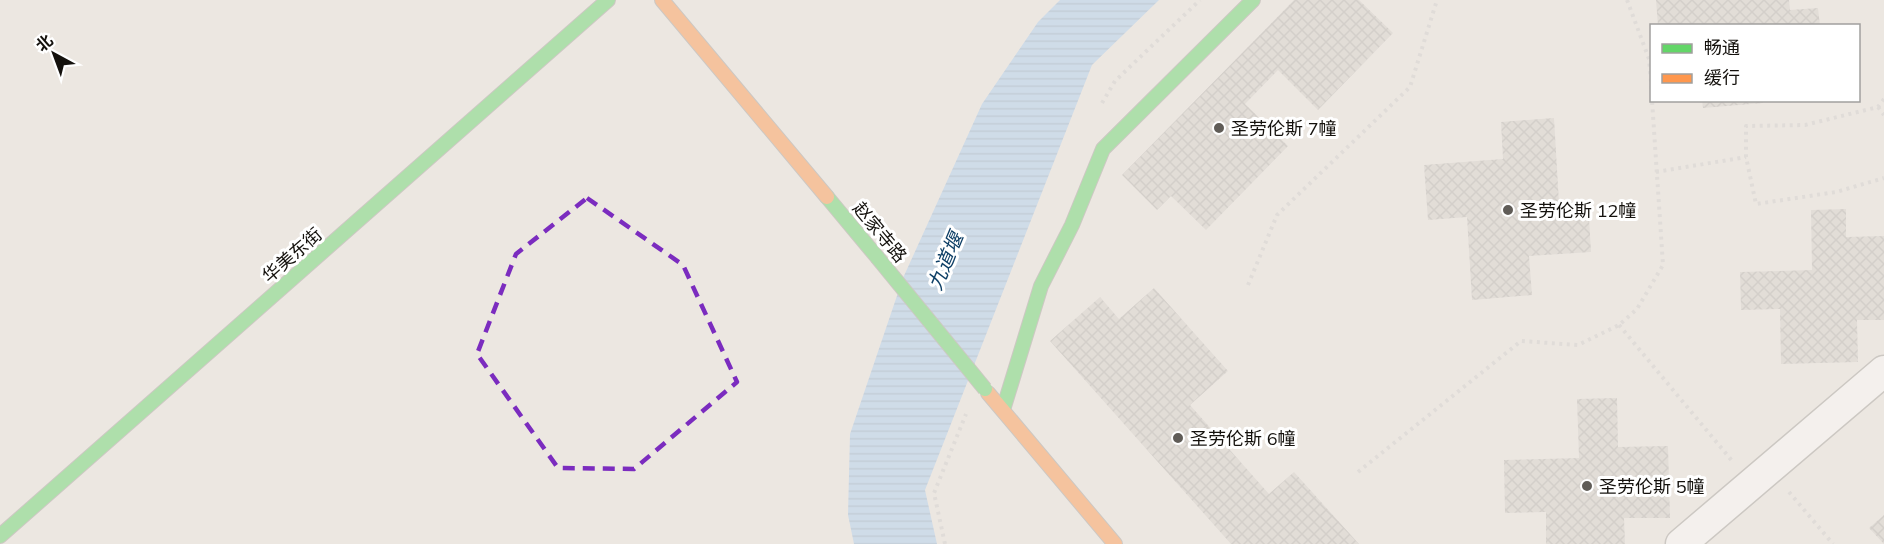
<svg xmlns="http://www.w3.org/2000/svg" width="1884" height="544" viewBox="0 0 1884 544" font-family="Mulish,'Noto Sans SC',sans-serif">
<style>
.water{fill:url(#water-rules)}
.building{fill:url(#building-cross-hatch)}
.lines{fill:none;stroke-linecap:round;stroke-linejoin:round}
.street-casing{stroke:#a5a29d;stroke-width:33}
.fast-casing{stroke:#a5a29d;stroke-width:16}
.slow-casing{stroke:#a5a29d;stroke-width:16}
.path{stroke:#d0cecd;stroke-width:4;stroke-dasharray:3 4.5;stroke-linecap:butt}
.street{stroke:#fcfbfa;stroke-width:30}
.fast{stroke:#63d668;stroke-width:14}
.slow{stroke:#ff974d;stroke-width:14}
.fast-bridge-casing{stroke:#a5a29d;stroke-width:16;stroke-linecap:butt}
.fast-bridge{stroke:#63d668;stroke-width:14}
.marked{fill:none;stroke:#7b2cbf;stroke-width:4.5;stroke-dasharray:12 8;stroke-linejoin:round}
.poi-dot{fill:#605c57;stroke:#fff;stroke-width:2}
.labels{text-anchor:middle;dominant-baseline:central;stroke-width:6;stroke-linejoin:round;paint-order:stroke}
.poi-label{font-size:18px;fill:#14110d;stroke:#fff;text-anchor:start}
.street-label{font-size:18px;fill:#14110d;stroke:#fff}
.water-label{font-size:20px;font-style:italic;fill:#0e3f66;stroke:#fff}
</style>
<defs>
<pattern id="water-rules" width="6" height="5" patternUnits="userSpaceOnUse" patternTransform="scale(1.5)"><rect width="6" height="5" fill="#acceef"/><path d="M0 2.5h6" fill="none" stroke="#93b0cc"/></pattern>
<pattern id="building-cross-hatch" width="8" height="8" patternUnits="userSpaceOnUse" patternTransform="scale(1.5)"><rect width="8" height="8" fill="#d4d0cb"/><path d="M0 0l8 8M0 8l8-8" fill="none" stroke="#b5b2ad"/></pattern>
</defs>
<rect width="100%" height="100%" fill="#ece7e1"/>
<polygon class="water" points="1060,0 1159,0 1092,65 925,490 937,544 854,544 848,515 850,434 903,278 982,104 1038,22"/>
<g class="building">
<polygon points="1294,0 1359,0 1393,33 1318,110 1278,70 1245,104 1288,146 1206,230 1171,196 1157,210 1122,175"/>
<polygon points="1656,0 1789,0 1790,10 1818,8 1820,26 1658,26"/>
<polygon points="1702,100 1763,100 1763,103 1703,108"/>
<polygon points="1554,118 1559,203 1588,200 1591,252 1529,256 1532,295 1472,300 1467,217 1428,220 1424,165 1503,159 1501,122"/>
<polygon points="1846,209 1846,237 1884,236 1884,320 1857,320 1858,362 1781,364 1780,309 1741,310 1740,272 1812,270 1811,210"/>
<polygon points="1154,288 1228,371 1190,405 1269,494 1294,472 1359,544 1231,544 1050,341 1100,297 1119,319"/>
<polygon points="1617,398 1618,447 1668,446 1670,518 1624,518 1625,544 1546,544 1546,512 1505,513 1504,460 1579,458 1577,399"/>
<polygon points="1884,515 1884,544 1869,528"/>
</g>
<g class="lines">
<defs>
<polyline id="street" points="1681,544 1884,371"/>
<g id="fast">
<polyline points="827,197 877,257"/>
<polyline points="1003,410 1041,286 1072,225 1103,149 1253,0"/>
<polyline points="0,536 608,0"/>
</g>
<g id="slow">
<polyline points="662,0 827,197"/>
<polyline points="988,393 1115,544"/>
</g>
</defs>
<use href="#street" class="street-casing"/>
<use href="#fast" class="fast-casing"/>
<use href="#slow" class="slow-casing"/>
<g class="path">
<polyline points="1627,0 1649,59 1652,93"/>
<polyline points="1884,99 1878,107 1805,125 1746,126 1746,157 1756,204 1836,192 1884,178"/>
<polyline points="1102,103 1115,81 1200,0"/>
<polyline points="1878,107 1884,115"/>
<polyline points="1656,172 1746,157"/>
<polyline points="1248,285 1277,215 1410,87 1437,0"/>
<polyline points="1619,325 1733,462"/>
<polyline points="1358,472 1521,341 1578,345 1619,325 1637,309 1663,265 1652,100"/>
<polyline points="1789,492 1833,544"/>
<polyline points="945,544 934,493 966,414"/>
</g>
<use href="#street" class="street"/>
<use href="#fast" class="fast"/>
<use href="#slow" class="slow"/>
<defs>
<polyline id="fast-bridge" points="877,257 985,389"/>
</defs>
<use href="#fast-bridge" class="fast-bridge-casing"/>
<use href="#fast-bridge" class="fast-bridge"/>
</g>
<path d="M0 0H1884V544H0ZM587 198 683 265 737 382 634 469 558 468 477 354 516 254Z" fill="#ece7e1" fill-opacity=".55" fill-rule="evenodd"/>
<path class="marked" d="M587 198 683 265 737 382 634 469 558 468 477 354 516 254Z"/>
<g class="poi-dot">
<circle cx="1219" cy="128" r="6"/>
<circle cx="1508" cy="210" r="6"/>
<circle cx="1178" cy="438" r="6"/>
<circle cx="1587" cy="486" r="6"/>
</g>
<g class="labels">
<g class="poi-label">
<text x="1231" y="128">圣劳伦斯 7幢</text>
<text x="1520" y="210">圣劳伦斯 12幢</text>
<text x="1190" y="438">圣劳伦斯 6幢</text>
<text x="1599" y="486">圣劳伦斯 5幢</text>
</g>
<g class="street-label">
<text transform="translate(880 232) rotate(50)">赵家寺路</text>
<text transform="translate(292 255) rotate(-41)">华美东街</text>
</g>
<g class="water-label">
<text transform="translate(945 261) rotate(-67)">九道堰</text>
</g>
</g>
<rect x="1650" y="24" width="210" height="78" fill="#ffffff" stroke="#a1a09e" stroke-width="1.5"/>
<rect x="1662" y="44" width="30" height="9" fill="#63d668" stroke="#a1a09e" stroke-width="1.5"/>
<text x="1704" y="54" font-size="18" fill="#14110d">畅通</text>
<rect x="1662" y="74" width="30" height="9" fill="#ff974d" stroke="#a1a09e" stroke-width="1.5"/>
<text x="1704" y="84" font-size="18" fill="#14110d">缓行</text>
<g transform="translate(54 54) rotate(319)" stroke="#ffffff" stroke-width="4.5" paint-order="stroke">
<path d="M0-4.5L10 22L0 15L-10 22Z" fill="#14110d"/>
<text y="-9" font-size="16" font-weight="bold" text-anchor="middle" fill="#14110d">北</text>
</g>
</svg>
